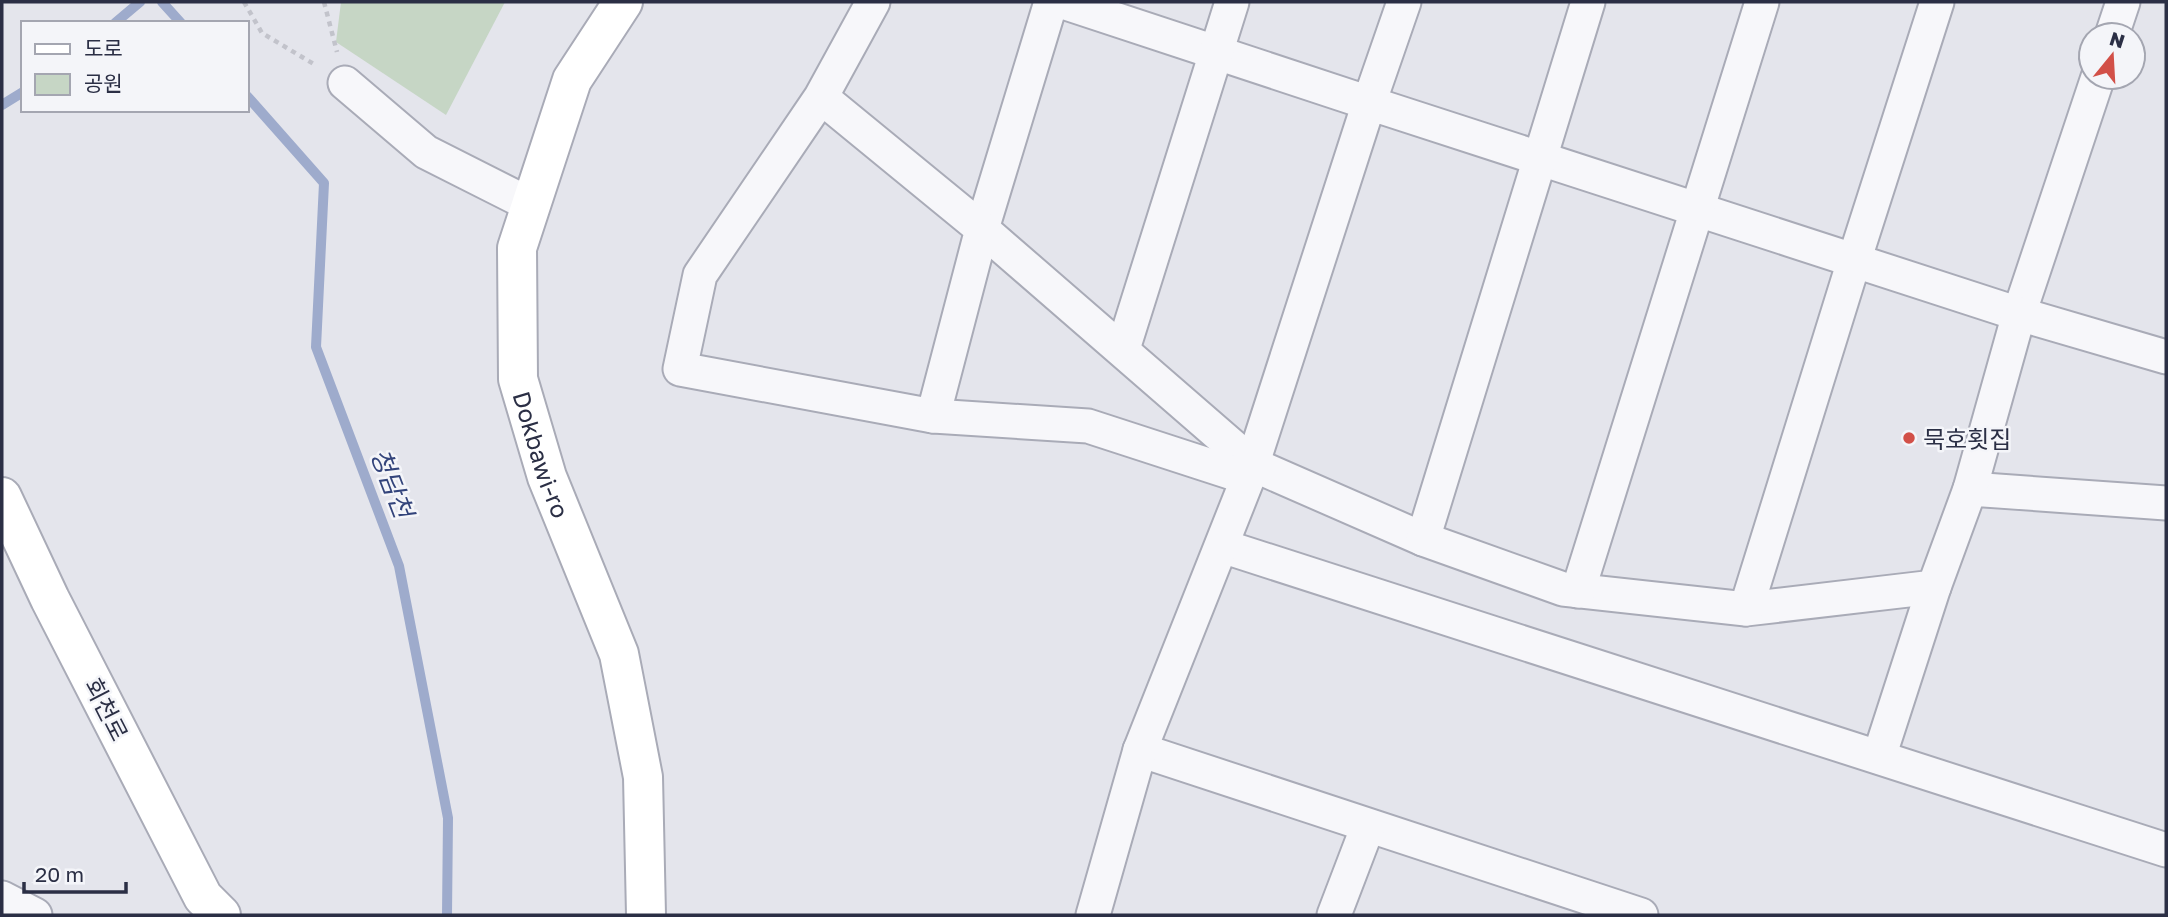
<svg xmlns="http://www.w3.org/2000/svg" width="2168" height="917" viewBox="0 0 2168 917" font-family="'Golos Text','Noto Sans KR',sans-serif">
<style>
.green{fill:#c6d6c5}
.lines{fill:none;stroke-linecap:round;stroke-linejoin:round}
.stream{stroke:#9eabcc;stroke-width:10}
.street-casing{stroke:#a9abb7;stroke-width:37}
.secondary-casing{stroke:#a9abb7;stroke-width:42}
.path{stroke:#c2c3cb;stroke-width:4.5;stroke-dasharray:5 5;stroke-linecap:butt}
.street{stroke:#f7f7fa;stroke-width:33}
.secondary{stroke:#fff;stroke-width:38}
.poi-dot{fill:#d25048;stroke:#f4f5f9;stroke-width:2.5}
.labels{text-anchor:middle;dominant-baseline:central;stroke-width:5;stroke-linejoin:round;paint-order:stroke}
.poi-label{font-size:24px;fill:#2b2f45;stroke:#f4f5f9;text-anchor:start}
.street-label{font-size:24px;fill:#2b2f45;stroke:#f4f5f9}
.water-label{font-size:26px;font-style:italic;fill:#33447b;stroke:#f4f5f9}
</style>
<rect width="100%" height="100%" fill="#e4e5ec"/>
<polygon class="green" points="341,2 505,2 446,115 336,42"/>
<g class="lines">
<g class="stream">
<polyline points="162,2 181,23"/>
<polyline points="115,23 140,2"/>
<polyline points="247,96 324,183 316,347 399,566 448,818 447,915"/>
<polyline points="2,105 23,92"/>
</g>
<defs>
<g id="street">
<polyline points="1051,2 982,229 1254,465 1423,539 1563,589 1746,609 1934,587 1970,489 2166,503"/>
<polyline points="1063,2 1369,103 1404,2"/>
<polyline points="2112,35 2123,2"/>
<polyline points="345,83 426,152 531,205"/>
<polyline points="821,97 700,275 680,369 933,416 982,229 821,97 873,2"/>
<polyline points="1123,349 1232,2"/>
<polyline points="933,416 1088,426 1248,478 1369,103 2019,314 2098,77"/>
<polyline points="1970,489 2019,314 2166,357"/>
<polyline points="1423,539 1588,2"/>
<polyline points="1222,546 2166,850"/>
<polyline points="1578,591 1762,2"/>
<polyline points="1746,609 1854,261 1937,2"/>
<polyline points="1140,750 1641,915"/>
<polyline points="1879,757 1934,587"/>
<polyline points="2,898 35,915"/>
<polyline points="1093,915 1140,750 1248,478"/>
<polyline points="1334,915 1368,826"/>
</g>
<g id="secondary">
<path id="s1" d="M623 2 572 80 517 248 518 379 547 477 619 654 643 777 646 915"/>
<polyline points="2,497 50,599 203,897 221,915"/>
</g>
</defs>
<use href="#street" class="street-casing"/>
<use href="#secondary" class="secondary-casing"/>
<g class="path">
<polyline points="244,2 262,33 317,66"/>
<polyline points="324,2 337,52"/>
</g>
<use href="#street" class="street"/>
<use href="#secondary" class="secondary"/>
</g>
<circle class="poi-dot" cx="1909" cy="438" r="7"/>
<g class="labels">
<g class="poi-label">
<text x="1923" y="438">묵호횟집</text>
</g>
<g class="street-label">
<text stroke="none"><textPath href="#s1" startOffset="480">Dokbawi-ro</textPath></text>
<text transform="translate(107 709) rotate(63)">회천로</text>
</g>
<g class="water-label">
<text transform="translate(392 483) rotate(69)">청담천</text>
</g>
</g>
<rect width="2168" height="917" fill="none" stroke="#2b2f45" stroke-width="7"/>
<rect x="21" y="21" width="228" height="91" fill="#f4f5f9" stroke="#a4a6b1" stroke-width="2"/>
<rect x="35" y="44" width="35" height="10" fill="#ffffff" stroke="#a4a6b1" stroke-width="2"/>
<text x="84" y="56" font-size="21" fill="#2b2f45">도로</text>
<rect x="35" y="74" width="35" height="21" fill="#c6d6c5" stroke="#a4a6b1" stroke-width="2"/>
<text x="84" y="91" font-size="21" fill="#2b2f45">공원</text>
<g transform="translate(2112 56) rotate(18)"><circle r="33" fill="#f4f5f9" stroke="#a4a6b1" stroke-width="2"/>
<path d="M0-5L12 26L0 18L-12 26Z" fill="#d25048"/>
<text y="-10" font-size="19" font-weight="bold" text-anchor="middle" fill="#2b2f45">N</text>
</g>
<path d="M24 882v10h102v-10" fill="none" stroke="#2b2f45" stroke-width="3.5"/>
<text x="35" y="882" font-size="21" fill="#2b2f45" stroke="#f4f5f9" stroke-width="5" paint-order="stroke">20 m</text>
</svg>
